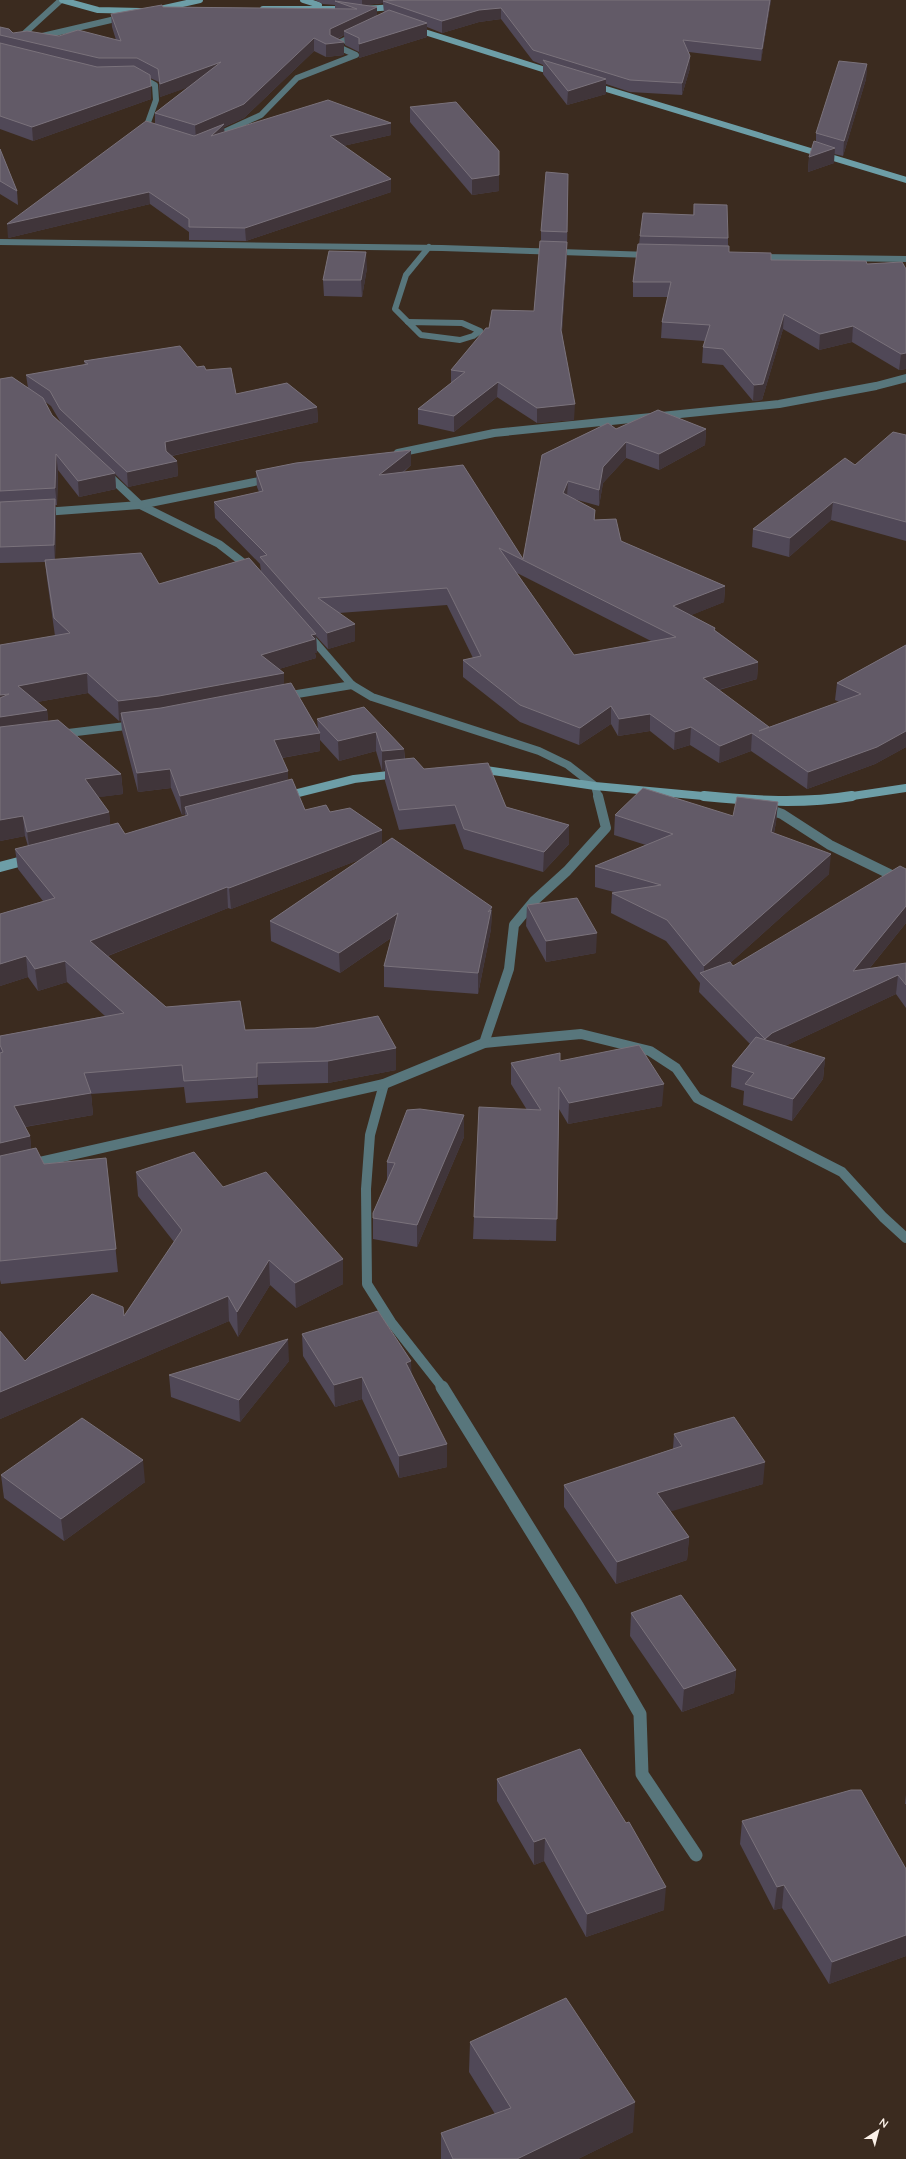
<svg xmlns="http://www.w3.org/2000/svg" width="906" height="2159" viewBox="0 0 906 2159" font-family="Quicksand,sans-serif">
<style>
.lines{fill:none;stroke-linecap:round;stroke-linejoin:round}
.street-far3{stroke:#58767c;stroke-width:6}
.street-far2{stroke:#58767c;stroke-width:8}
.street-far1{stroke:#58767c;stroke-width:10}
.street{stroke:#58767c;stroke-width:13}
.secondary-far2{stroke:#6d9ea7;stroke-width:6}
.secondary-far1{stroke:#6d9ea7;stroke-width:8}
.secondary{stroke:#6d9ea7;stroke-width:10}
.wall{fill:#504857;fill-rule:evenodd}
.shaded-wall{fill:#40353a}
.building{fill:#625a67;stroke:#7a727b;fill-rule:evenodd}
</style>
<rect width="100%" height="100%" fill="#3b2b1f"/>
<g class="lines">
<g class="street-far3">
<polyline points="38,37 124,17"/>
<polyline points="0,51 15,42 61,0"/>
<polyline points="139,76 155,85 156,100 146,128 153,131"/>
<polyline points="213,137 261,115 297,78 356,55 334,45 356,35"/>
<polyline points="0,242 442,248 650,255"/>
<polyline points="758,257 906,259"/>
<polygon points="408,322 462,323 480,331 473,336 460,340 421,335"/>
<polyline points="408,322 395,309 406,275 429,247"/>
</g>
<g class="street-far2">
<polyline points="398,453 494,433 779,404 876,386 906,378"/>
<polyline points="106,473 140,505 219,544 250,568"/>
<polyline points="44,512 140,505 269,479"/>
<polyline points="308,634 352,685 372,697 539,751 568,765 595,786 598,797"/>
<polyline points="285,696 352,685"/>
<polyline points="60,734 134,725"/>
</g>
<g class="street-far1">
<polyline points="765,808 782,814 830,845 906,882"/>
<polyline points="484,1043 581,1034 650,1051 676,1068 697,1098 842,1172 883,1217 906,1238"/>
<polyline points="384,1084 370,1135 366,1189 367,1284 391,1322 443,1388"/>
<polyline points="31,1164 384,1084 484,1043 509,969 514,925 534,901 567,871 606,828 598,796"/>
</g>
<polyline class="street" points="442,1387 578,1607 640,1714 642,1774 696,1855"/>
<g class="secondary-far2">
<polyline points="62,0 98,10 140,11"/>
<polyline points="303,0 319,5"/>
<polyline points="160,9 200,0"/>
<polyline points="263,9 349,9"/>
<polyline points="364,9 396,7"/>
<polyline points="415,29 555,73"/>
<polyline points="593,85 906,180"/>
</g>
<g class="secondary-far1">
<polyline points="479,769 595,786 714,797"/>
<polyline points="286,796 354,779 397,774"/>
<polyline points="846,797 906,788"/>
</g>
<g class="secondary">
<path d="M704 796C753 801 804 804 852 796"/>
<polyline points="0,867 30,859"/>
</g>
</g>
<g class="wall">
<path d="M315 0H771L761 61 689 52 690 56V68L682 95 630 92 606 84V94L567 105 543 74V65L533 61 501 19 479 22 442 33 427 27V37L359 58V52L345 45 344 35 338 39 344 55 326 57 314 51 244 118 224 127V132L391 135 343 146 391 192 246 241 189 240V232L150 204 8 238 155 124V113L188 87 160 97 159 82 150 78 151 99 33 141 0 129V27L13 33 59 36 116 40 112 27 111 14 163 7 335 9V5L323 4ZM383 3 384 13 377 16V7L365 5H366Z"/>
<polygon points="867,64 866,79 843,156 834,154 834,163 808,172 809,157 816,142 816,133"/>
<polygon points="410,107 499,191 472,195 410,122"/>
<polygon points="0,149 17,191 18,205 0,194"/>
<polygon points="568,174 567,256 562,332 574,420 537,423 497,397 454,432 418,424 418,409 451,383 451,370 489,328 534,311 541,241 541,231"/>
<polygon points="694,204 728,238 728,246 729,252 771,260 867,264 906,269 906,369 899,370 852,342 819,350 783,329 762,400 753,401 723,365 702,363 703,347 705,341 661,338 662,322 668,297 633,297 633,282 639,244 640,236 693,215"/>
<polygon points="367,268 362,297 324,296 323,280"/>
<path d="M180 346 197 367 204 366 206 370 231 368 236 394 287 383 317 407 318 422 172 456 177 461 178 476 128 487 115 474 116 489 79 497 58 470 57 505H55L56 515 55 560 141 553 159 584 249 558 261 571 260 564 215 518 214 502 259 492 257 487 256 471 296 463 411 450V465L403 473 463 465 523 559 542 455 608 423 616 429 658 410 706 429 705 445 659 470 626 458 603 483 599 506 574 499 595 510V520L616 519 621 541 725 586 724 602 691 615 715 628V630L758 662 757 679 719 690 769 727 839 702 835 700 837 683 906 645V747L875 764 807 789 751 751 719 763 690 745 674 750 650 731 618 736 611 724 579 745 520 722 463 677V660L473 658 447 605 339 613 355 624V641L328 649 316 636 317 653H315L316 658 279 669 284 673V685L291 683 318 729 317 719 364 707 404 749 405 759 414 758 424 769 488 763 506 807 569 825V844L543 872 464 849 455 824 399 830 385 781V770L382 771 376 751 339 761 320 740V751L282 758 288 771V780L292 779 305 810 326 805 330 812 350 808 382 830V845L392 838 492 907 491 928V929L478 994 384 987V966L391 938 340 973 271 941 270 921 361 859 231 909 228 908 108 956 166 1007 240 1001 245 1030 315 1028 378 1016 396 1048V1070L328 1083 258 1085V1098L186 1103 184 1087 91 1094 93 1115 25 1127 30 1136 31 1149 36 1148 44 1164 106 1158 118 1272 1 1284 0 1280V1036L105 1016 67 982 38 991 28 977 0 986V914L43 901 18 869 15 849 28 846 25 836 0 841V645L55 636 47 579 45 562 0 563V379L12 377 28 388 26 375 85 365 84 361ZM44 401 51 406 61 423 52 415ZM517 573 523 576 651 641 574 655ZM88 693 119 721H121L122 731 138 792 171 788 182 815 185 814 186 816 125 834 118 823 110 825 109 812 98 797 123 794 121 774 58 720 48 721 47 710 37 702Z"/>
<polygon points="906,435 906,541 831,520 789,557 752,547 753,529 855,465"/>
<polygon points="778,802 776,822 774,833 829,874 730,963 733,966 906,869 906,923 869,969 906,963 906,1008 896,994 785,1046 825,1058 823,1079 792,1121 743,1105 744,1091 731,1087 732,1066 750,1044 699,992 700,983 666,941 611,913 612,893 614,892 595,887 595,866 646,845 614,835 615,815 733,816"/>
<polygon points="527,905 596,953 546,962 526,926"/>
<polygon points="560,1061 662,1106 568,1124 559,1109 556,1241 473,1239 474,1217 527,1110 511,1084 511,1063"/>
<polygon points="464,1115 464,1137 417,1247 373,1239 373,1213 387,1180 387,1162"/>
<polygon points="136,1172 223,1187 343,1284 296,1308 270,1285 238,1337 229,1321 0,1419 0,1331 25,1361 124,1316 174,1242 138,1196"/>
<polygon points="302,1334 411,1373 447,1467 399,1478 362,1399 335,1407 303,1356"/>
<polygon points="289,1361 240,1422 171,1397 169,1375"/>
<polygon points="674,1434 763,1484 670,1511 689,1537 687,1560 616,1584 564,1507 564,1485 673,1449"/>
<polygon points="1,1475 145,1482 64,1541 4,1498"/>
<polygon points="631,1613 736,1670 734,1693 682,1712 630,1636"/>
<polygon points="497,1779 664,1910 586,1937 544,1861 534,1865 497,1801"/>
<polygon points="906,1795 906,1804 905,1804"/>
<polygon points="742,1821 906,1869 906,1956 829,1984 782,1908 774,1910 740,1844"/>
<polygon points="470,2042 633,2132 578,2159 441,2159 441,2133 495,2114 469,2072"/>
</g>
<g class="shaded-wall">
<polygon points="362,0 432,0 383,1 383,3 366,5 362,7"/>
<polygon points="770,0 771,0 761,61 762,49"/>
<polygon points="377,7 377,20 344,31 344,35 330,42 344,42 344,55 326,57 326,44 330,29"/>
<polygon points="501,8 501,19 479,22 442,33 442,21 479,10"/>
<polygon points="427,23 427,37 359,58 359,44"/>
<polygon points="314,38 314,51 244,118 224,127 225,136 211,136 196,139 195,125"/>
<polygon points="690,56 690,68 682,95 682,83"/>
<polygon points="221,62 222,76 160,97 160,84"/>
<polygon points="867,64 866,79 843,156 844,141"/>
<polygon points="606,79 606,94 567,105 568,91"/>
<polygon points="151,86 151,99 33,141 32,127"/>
<polygon points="391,123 391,135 330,149 330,136"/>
<polygon points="835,148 834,163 808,172 809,157"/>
<polygon points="499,151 499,191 472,195 472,179"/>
<polygon points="391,179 391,192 246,241 245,228"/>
<polygon points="149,192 150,204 8,238 7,224"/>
<polygon points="567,242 567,256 561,345 561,330"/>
<polygon points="366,252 367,268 362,297 361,280"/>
<polygon points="784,314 783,329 762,400 753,401 754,385"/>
<polygon points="853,326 852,342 819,350 820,334"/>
<polygon points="906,353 906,369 899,370 901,354"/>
<polygon points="498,382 497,397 454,432 454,416"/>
<polygon points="575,404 574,420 537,423 537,408"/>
<polygon points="317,407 318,422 166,457 165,442"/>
<polygon points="706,429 705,445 659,470 659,454"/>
<polygon points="626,442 626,458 603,483 599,506 599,490 603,467"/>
<polygon points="411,450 411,465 379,491 379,475"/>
<polygon points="56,454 58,470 57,505 55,488"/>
<polygon points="177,461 178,476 128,487 127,472"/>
<polygon points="115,473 116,489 79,497 78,481"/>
<polygon points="568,481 567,497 563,493"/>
<polygon points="55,499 56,515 55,562 54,545"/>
<polygon points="833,502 831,520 789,557 790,538"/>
<polygon points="725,586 724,602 672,623 673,606"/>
<polygon points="355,624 355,641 328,649 327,633"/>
<polygon points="316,634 317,653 315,653 316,658 262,674 261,655"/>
<polygon points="758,662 757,679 702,694 703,678"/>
<polygon points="87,673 88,693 20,705 18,686"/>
<polygon points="284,673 284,692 121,713 121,721 119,721 118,701"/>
<polygon points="9,694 0,715 0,695"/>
<polygon points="611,706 611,724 579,745 580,728"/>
<polygon points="47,710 49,730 0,737 0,717"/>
<polygon points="650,714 650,731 618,736 619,719"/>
<polygon points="691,727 690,745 674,750 675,732"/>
<polygon points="906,731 906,747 875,764 807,789 808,772"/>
<polygon points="376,732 376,751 339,761 338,741"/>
<polygon points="320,733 320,751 275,759 274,740"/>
<polygon points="752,733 751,751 719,763 720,746"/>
<polygon points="404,749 405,768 385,761 385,770 382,771 382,751"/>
<polygon points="170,769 171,788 138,792 137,773"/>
<polygon points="288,771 288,790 185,807 185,814 182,815 180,796"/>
<polygon points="121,774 123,794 86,799 85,779"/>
<polygon points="778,802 776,822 770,852 771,832"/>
<polygon points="109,812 111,833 30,853 27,832"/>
<polygon points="23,816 25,836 0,841 0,820"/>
<polygon points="569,825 569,844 543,872 544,852"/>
<polygon points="382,830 382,851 231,909 229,888"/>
<polygon points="831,854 829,874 709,982 704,976 704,966"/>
<polygon points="227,887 228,908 92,962 90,941"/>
<polygon points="906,906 906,923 851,991 853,971"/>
<polygon points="492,907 491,928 491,929 478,994 478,973 488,912"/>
<polygon points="398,913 398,933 340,973 339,953"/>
<polygon points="597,933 596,953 546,962 546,941"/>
<polygon points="26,956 28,977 0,986 0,964"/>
<polygon points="65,961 67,982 38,991 35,969"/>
<polygon points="898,975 896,994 770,1053 763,1058 765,1039 772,1033"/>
<polygon points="396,1048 396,1070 328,1083 328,1061"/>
<polygon points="825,1058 823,1079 792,1121 793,1099"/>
<polygon points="257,1063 258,1085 258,1098 257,1077"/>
<polygon points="664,1084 662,1106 568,1124 569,1103"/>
<polygon points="91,1093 93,1115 17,1128 14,1106"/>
<polygon points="464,1115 464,1137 417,1247 417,1225"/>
<polygon points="30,1136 32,1158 0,1165 0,1143"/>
<polygon points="343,1259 343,1284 296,1308 295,1283"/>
<polygon points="269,1260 270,1285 238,1337 237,1312"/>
<polygon points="228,1296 229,1321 0,1419 0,1392"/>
<polygon points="288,1339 289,1361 240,1422 239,1400"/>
<polygon points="411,1361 412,1383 406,1363"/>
<polygon points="362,1377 362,1399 335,1407 334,1385"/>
<polygon points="447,1444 447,1467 399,1478 399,1456"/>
<polygon points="143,1460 145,1482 64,1541 61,1519"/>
<polygon points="765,1462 763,1484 656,1516 657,1493"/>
<polygon points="689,1537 687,1560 616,1584 617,1562"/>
<polygon points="736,1670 734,1693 682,1712 684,1689"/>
<polygon points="545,1838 544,1861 534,1865 534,1842"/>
<polygon points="784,1885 782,1908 774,1910 777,1887"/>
<polygon points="666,1887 664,1910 586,1937 587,1914"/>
<polygon points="906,1935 906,1956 829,1984 832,1962"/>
<polygon points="635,2102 633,2132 578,2159 517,2159"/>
</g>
<g class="building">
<polygon points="399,0 770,0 762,49 683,40 690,56 682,83 630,80 533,50 501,8 479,10 442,21 383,1"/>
<polygon points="335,1 377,7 330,29 330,35 344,42 326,44 314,38 244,104 195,125 155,113 221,62 160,84 158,69 137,58 99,58 0,35 0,27 9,29 13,33 27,31 59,36 78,30 121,41 111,14 162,5 163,7 357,9"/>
<polygon points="389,10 427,23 359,44 359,38 344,31"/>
<polygon points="0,43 97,67 134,66 150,75 151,86 32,127 0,116"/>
<polygon points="543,60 606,79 568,91"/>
<polygon points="839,61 867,64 844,141 816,133"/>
<polygon points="328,100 391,123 330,136 391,179 245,228 189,227 189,219 149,192 7,224 146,121 194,136 224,124 211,136"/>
<polygon points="456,102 499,151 499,175 472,179 410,107"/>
<polygon points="814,141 835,148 809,157"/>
<polygon points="0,149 17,191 0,181"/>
<polygon points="546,172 568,174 567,232 541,231"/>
<polygon points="694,204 727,205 728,238 640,236 643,213 694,215"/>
<polygon points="540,241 567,242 561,330 575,404 537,408 498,382 454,416 418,409 465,372 451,370 486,328 489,328 492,310 534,311"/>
<polygon points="638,244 729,246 729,252 771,253 771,260 866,261 867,264 902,262 906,269 906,353 901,354 853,326 820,334 784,314 763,384 754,385 723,349 703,347 710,325 662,322 671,282 633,282"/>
<polygon points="329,251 366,252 361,280 323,280"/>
<polygon points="180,346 197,367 204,366 206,370 231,368 236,394 287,383 317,407 165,442 166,451 177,461 127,472 60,409 50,391 26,375 88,364 84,361"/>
<polygon points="12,377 43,398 52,415 115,473 78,481 56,454 55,488 0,491 0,379"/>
<path d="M658 410 706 429 659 454 626 442 603 467 599 490 568 481 563 493 595 510 594 520 616 519 621 541 725 586 673 606 715 628 714 630 758 662 703 678 769 727 759 731 861 694 837 683 906 645V731L877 747 808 772 752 733 720 746 691 727 675 732 650 714 619 719 611 706 580 728 520 705 463 660 481 656 447 588 318 598 355 624 327 633 260 557 267 555 214 502 263 491 256 471 296 463 411 450 379 475 463 465 523 559 542 455 608 423 616 429ZM499 548 523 560 676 637 574 655Z"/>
<polygon points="893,432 906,435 906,522 833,502 790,538 753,529 845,458 855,465"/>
<polygon points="55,499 54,545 0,547 0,502"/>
<polygon points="141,553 159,584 249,558 316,634 311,635 315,639 261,655 284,673 159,696 118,701 87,673 18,686 47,710 0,717 0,698 9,694 0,695 0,645 70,633 54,618 45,560"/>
<polygon points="291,683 320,733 274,740 288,771 180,796 170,769 137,773 121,713 161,708"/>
<polygon points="364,707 404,749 382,751 376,732 338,741 317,719"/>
<polygon points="58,720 121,774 85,779 109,812 27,832 23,816 0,820 0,727"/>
<polygon points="414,758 424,769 488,763 506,807 569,825 544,852 464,829 455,805 399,810 385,761"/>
<polygon points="292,779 305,810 326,805 330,812 350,808 382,830 229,888 227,887 90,941 166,1007 240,1001 245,1030 315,1028 378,1016 396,1048 328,1061 257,1063 257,1077 184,1081 182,1065 84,1073 91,1093 14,1106 30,1136 0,1143 0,1053 3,1052 0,1045 0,1036 124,1013 65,961 35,969 26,956 0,964 0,914 55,898 15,849 118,823 125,834 188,815 185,807"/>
<polygon points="643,788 733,816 737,797 778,802 771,832 831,854 704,966 667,920 612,893 661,885 595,866 673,834 615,815"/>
<polygon points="392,838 492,907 488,912 491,910 478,973 384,966 398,913 339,953 270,921"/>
<polygon points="900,866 906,869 906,906 853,971 906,963 906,985 898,975 772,1033 765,1039 700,973 730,962 733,966"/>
<polygon points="577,898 597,933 546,941 527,905"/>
<polygon points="756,1037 825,1058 793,1099 745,1084 754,1073 732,1066"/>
<polygon points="639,1045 664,1084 569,1103 559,1087 557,1219 474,1217 479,1107 541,1110 511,1063 560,1053 560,1061"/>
<polygon points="420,1109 464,1115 417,1225 373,1218 373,1213 395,1163 387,1162 407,1110"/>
<polygon points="36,1148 44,1164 106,1158 116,1249 0,1261 0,1156"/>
<polygon points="194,1152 223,1187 266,1172 343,1259 295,1283 269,1260 237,1312 228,1296 0,1392 0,1331 25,1361 92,1294 123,1307 124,1316 182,1230 136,1172"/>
<polygon points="378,1311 411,1361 406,1363 447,1444 399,1456 362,1377 334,1385 302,1334"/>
<polygon points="288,1339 239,1400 169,1375"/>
<polygon points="734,1417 765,1462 657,1493 689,1537 617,1562 564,1485 682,1446 674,1434"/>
<polygon points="82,1418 143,1460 61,1519 1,1475"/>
<polygon points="681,1595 736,1670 684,1689 631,1613"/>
<polygon points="580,1749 626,1823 629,1822 666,1887 587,1914 545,1838 534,1842 497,1779"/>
<polygon points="851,1790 861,1790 906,1869 906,1935 832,1962 784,1885 777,1887 742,1821"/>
<polygon points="566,1998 635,2102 517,2159 453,2159 441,2133 511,2108 470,2042"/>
</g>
<g transform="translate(878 2131) rotate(36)" stroke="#3b2b1f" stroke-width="3" paint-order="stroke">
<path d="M0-3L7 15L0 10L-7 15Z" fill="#fbf1e8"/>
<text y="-6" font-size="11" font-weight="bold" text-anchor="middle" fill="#fbf1e8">N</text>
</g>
</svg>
